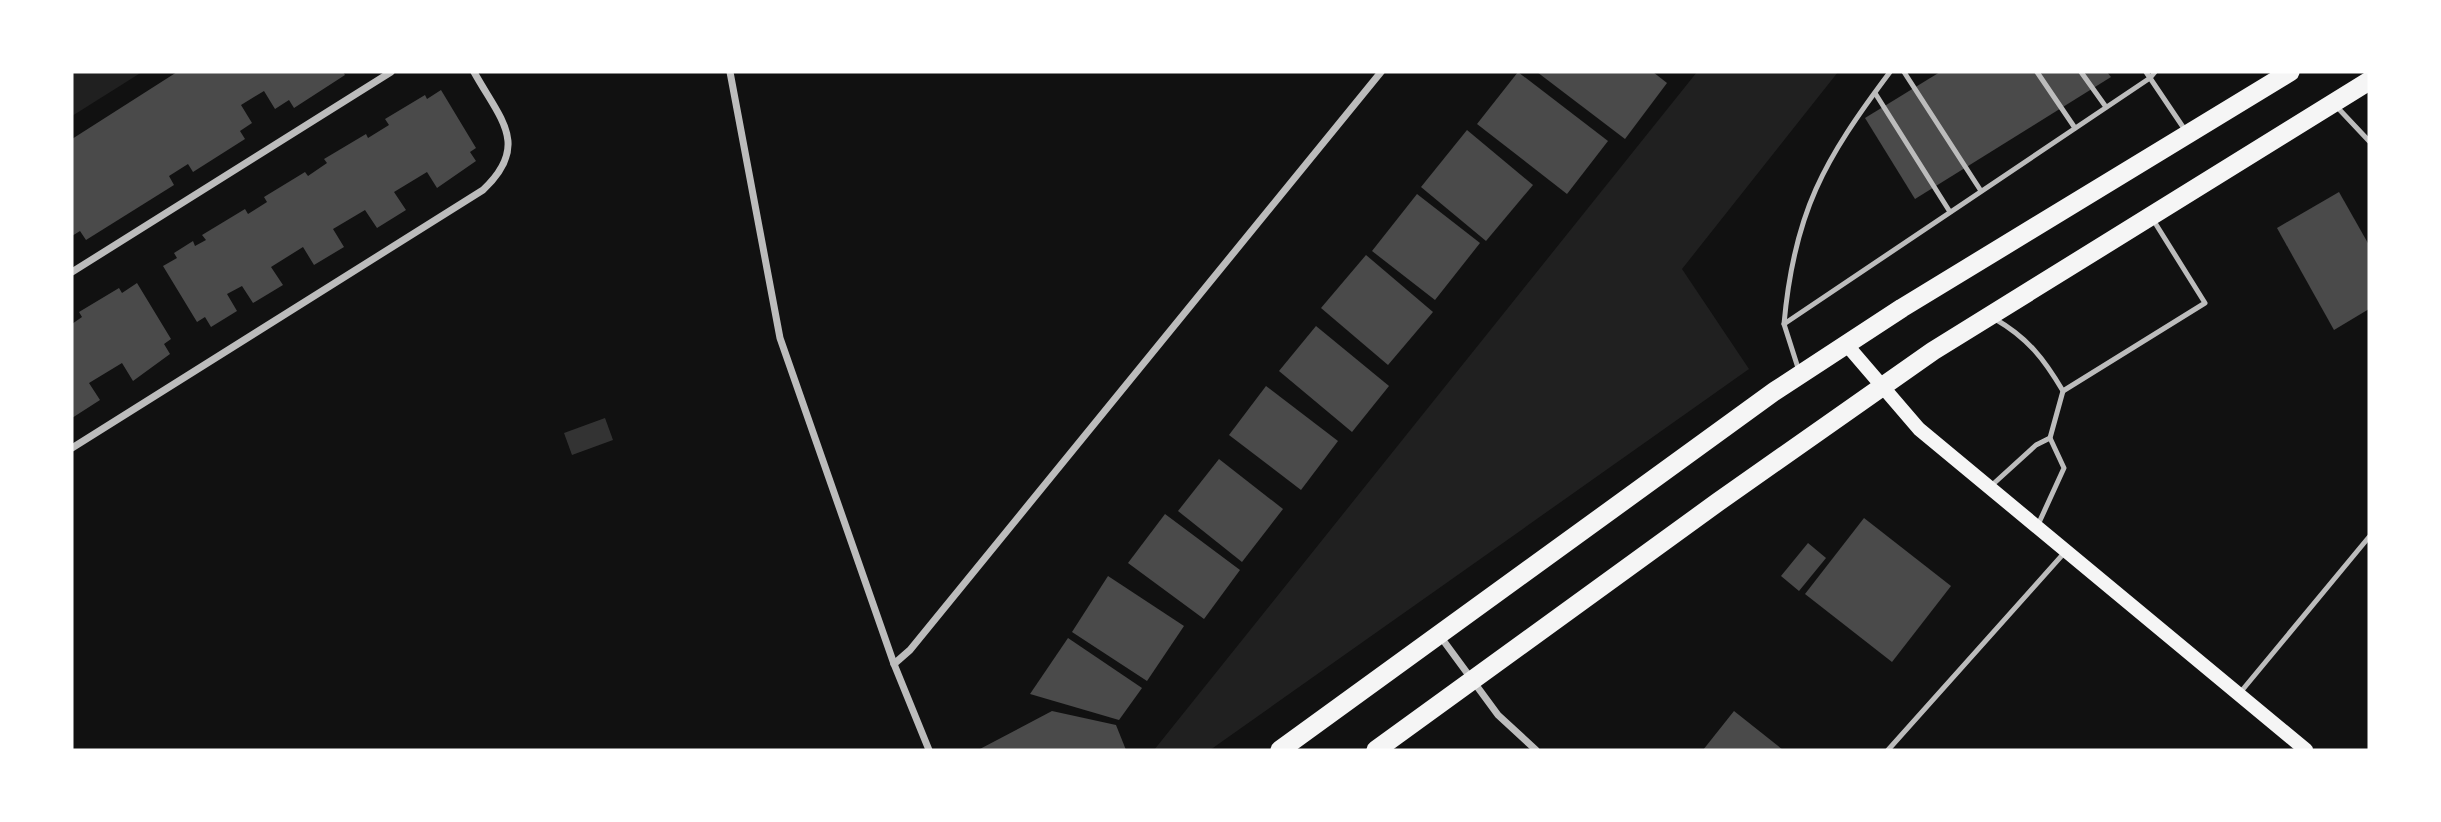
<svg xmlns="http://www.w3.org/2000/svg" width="2441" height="822" viewBox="0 0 2441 822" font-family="Signika,sans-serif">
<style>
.green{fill:#202020}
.water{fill:#333}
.building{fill:#4a4a4a}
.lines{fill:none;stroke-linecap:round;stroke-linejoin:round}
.service{stroke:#bcbcbc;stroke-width:5}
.minor{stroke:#bcbcbc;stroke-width:7}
.secondary{stroke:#f5f5f5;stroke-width:14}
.trunk{stroke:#f5f5f5;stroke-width:19}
</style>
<rect width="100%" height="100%" fill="#111"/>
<g class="green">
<polygon points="72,72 142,72 72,116"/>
<polygon points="1697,72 1838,72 1682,269 1749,369 1210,750 1154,750"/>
</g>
<polygon class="water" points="605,418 613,440 572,455 564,433"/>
<g class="building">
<polygon points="177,72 343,72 345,75 294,108 289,100 275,109 264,91 241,105 252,123 240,131 245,139 193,172 188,164 169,176 174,185 86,240 80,231 72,236 72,139"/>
<polygon points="1518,72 1608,141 1567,194 1477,124"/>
<polygon points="1537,72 1653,72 1667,83 1625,139"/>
<polygon points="1940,72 2107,72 2111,77 1915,199 1865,118"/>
<polygon points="441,90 476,148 470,152 476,161 437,188 427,172 394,192 406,210 377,228 365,210 333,229 344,247 314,265 303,247 271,267 283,285 253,303 242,286 227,294 237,311 211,327 205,317 197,322 163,266 177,258 174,253 193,241 195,246 206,240 202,235 245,209 248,214 267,202 264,197 305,172 308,176 327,163 324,159 366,134 368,138 389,125 385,119 425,95 427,99"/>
<polygon points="1467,130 1533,185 1486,241 1421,187"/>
<polygon points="2339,192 2369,245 2369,309 2334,330 2277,228"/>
<polygon points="1417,194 1480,243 1435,300 1372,251"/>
<polygon points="1366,255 1433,312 1388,365 1321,308"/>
<polygon points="137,283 171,339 164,344 170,354 133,381 122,363 89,383 100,400 72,418 72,324 82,317 79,312 119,288 122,293"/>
<polygon points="1316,326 1389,386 1352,432 1279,371"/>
<polygon points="1266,386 1338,441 1301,490 1229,435"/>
<polygon points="1219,459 1283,509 1242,562 1178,511"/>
<polygon points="1165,514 1240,570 1204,619 1128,563"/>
<polygon points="1864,518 1951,586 1892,662 1805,594"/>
<polygon points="1808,543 1826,558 1799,591 1781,576"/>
<polygon points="1108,576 1184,626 1147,681 1072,632"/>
<polygon points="1068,638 1142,688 1119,720 1030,694"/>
<polygon points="1052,711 1116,725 1126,750 978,750"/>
<polygon points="1734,711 1783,750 1703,750"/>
</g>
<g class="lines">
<g class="service">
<polyline points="1904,72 1981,191"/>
<polyline points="2037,72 2075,128"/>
<polyline points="2081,72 2106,107"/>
<polyline points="2146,72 2150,78 2155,72"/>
<polyline points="1875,93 1950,212"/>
<polyline points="2337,107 2369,141"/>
<path d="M1995 319C2028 338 2044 359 2063 391L2205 303 2152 218"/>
<path d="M1784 324C1794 212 1824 160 1890 72"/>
<polyline points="1799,371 1784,324 2150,78 2185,130"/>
<polyline points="1991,486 2036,445 2050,438"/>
<polyline points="2037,527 2064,468 2050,438 2063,391"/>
<polyline points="2239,694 2369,537"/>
<polyline points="1888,750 2065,552"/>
</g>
<g class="minor">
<polyline points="730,72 780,338 894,664 929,750"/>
<polyline points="72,272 391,72"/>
<path d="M72 448 483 190C531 145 500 119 474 72"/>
<polyline points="1440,636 1498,715 1536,750"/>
<polyline points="894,664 910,650 1381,72"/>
</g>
<polyline class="secondary" points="1846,344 1919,429 2306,750"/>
<g class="trunk">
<polyline points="1280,750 1775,391 1902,308 2290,72"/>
<polyline points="1376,750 1718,502 1933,351 2369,81"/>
</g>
</g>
<rect width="2441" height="822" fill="none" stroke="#ffffff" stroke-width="147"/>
</svg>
